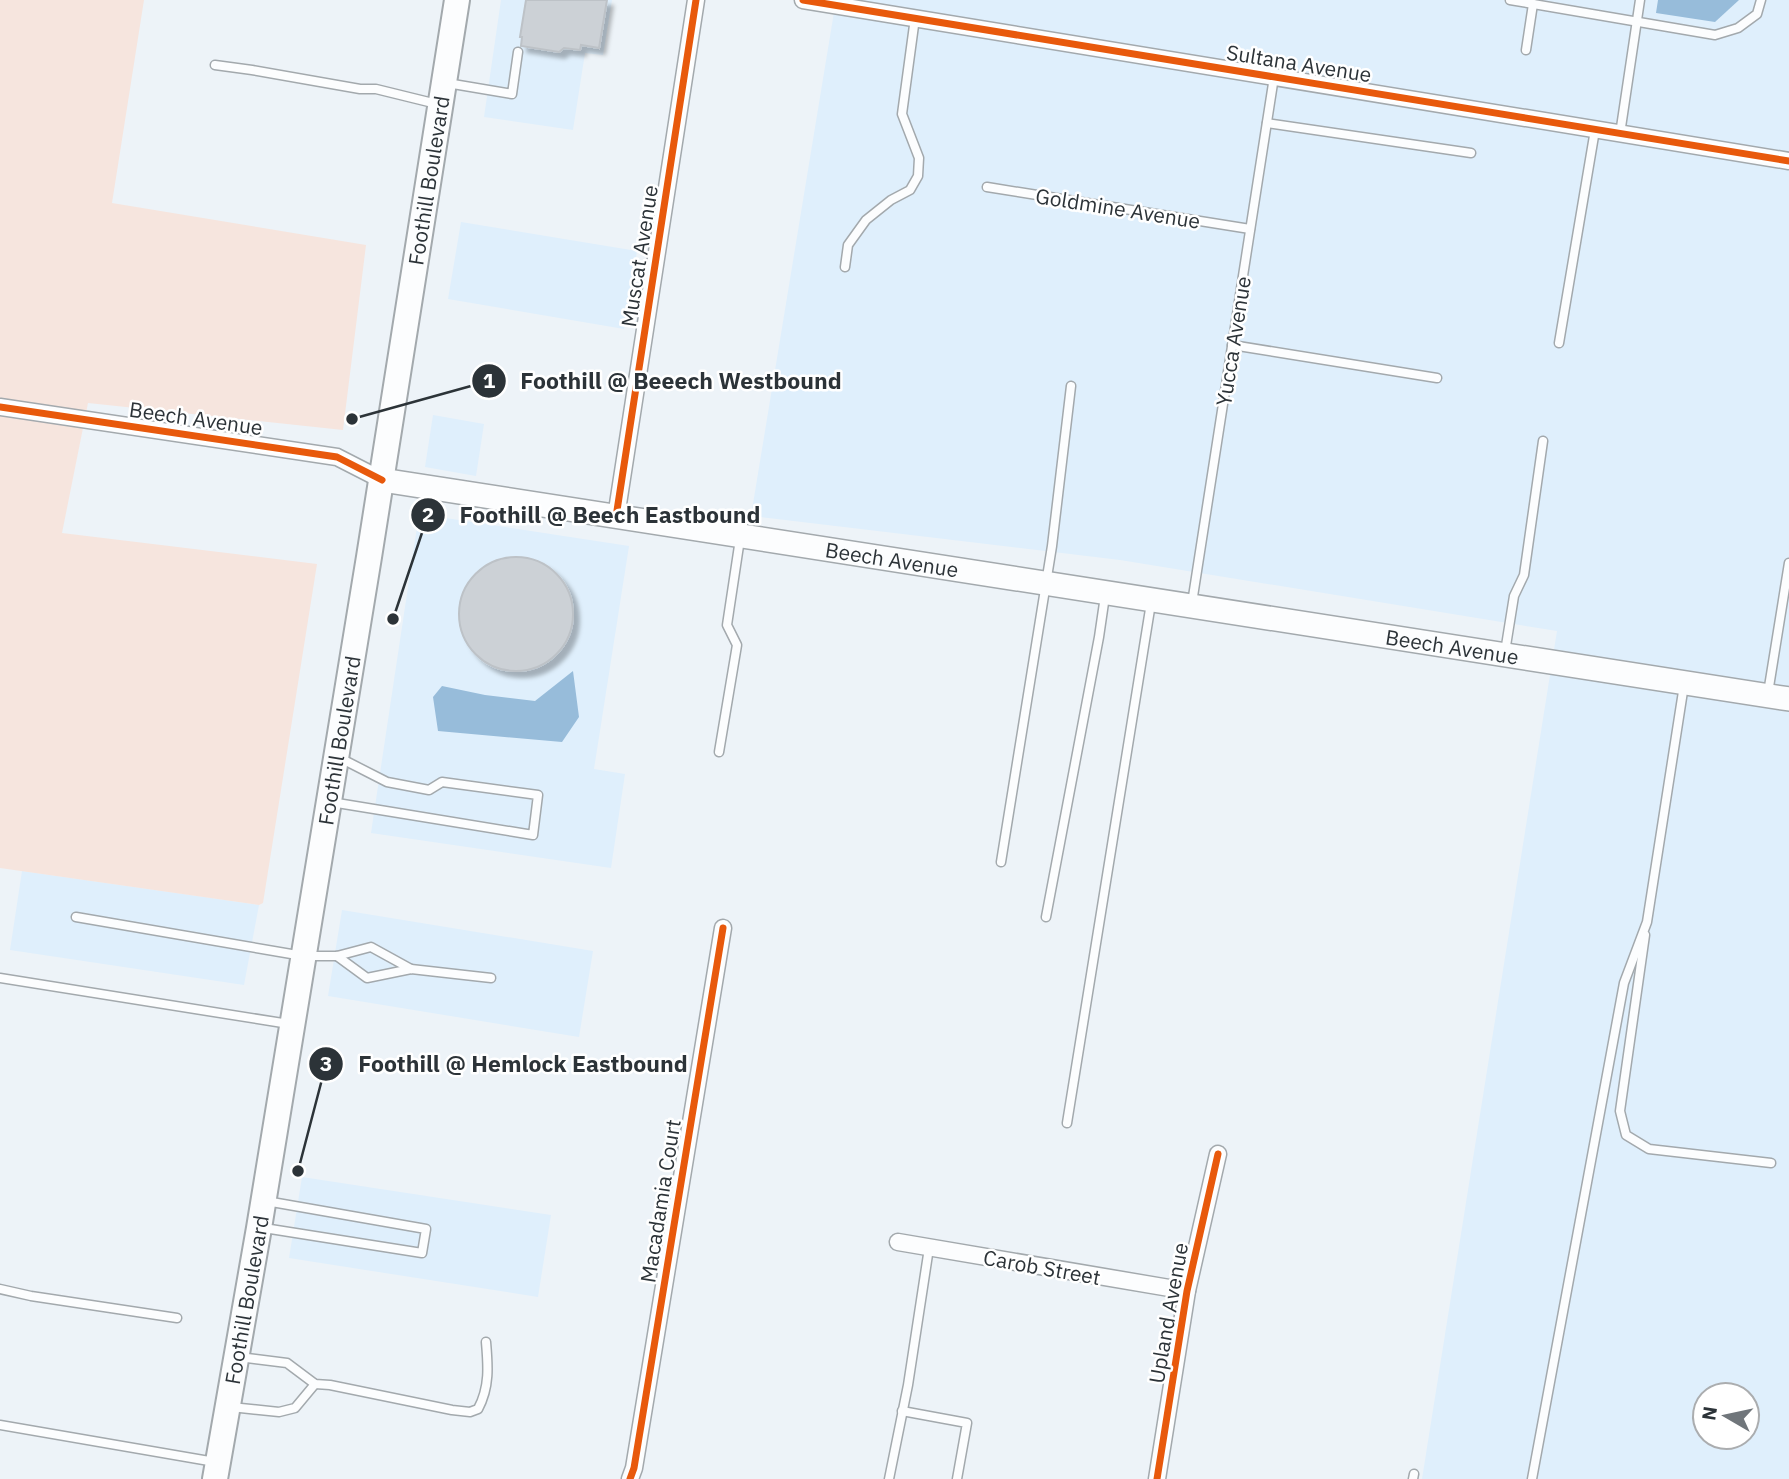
<svg xmlns="http://www.w3.org/2000/svg" width="1789" height="1479" viewBox="0 0 1789 1479" font-family="'IBM Plex Sans',sans-serif">
<style>
.built{fill:#dfeffc;fill-rule:evenodd}
.green{fill:#f6e5de}
.water{fill:#97bcda}
.building{fill:#ccd1d6;stroke:#bdc2c7;stroke-width:2;filter:url(#shadow)}
.lines{fill:none;stroke-linecap:round;stroke-linejoin:round}
.lane-casing{stroke:#a3a9ad;stroke-width:11}
.street-casing{stroke:#a3a9ad;stroke-width:19}
.secondary-casing{stroke:#a3a9ad;stroke-width:26}
.primary-casing{stroke:#a3a9ad;stroke-width:28}
.lane{stroke:#fcfdfe;stroke-width:8}
.street{stroke:#fcfdfe;stroke-width:16}
.secondary{stroke:#fcfdfe;stroke-width:23}
.primary{stroke:#fcfdfe;stroke-width:24}
.cycleway-casing{stroke:#fff;stroke-width:11}
.cycleway{stroke:#e8590c;stroke-width:7}
.labels{text-anchor:middle;dominant-baseline:central;stroke-width:5;stroke-linejoin:round;paint-order:stroke}
.street-label{font-size:21px;fill:#2c3338;stroke:#fff}
.leader{fill:none;stroke:#2c3338;stroke-width:2.5}
.callout-dot{fill:#2c3338;stroke:#fff;stroke-width:2.5}
.mark-label{font-size:21px;text-anchor:middle;font-weight:bold;fill:#fff}
.callout-label{font-size:23px;text-anchor:middle;font-weight:bold;fill:#2c3338;stroke:#fff;stroke-width:5;stroke-linejoin:round;paint-order:stroke}
</style>
<defs>
<filter id="shadow"><feDropShadow dx="6" dy="6" stdDeviation="2" flood-color="#0004"/></filter>
</defs>
<rect width="100%" height="100%" fill="#edf3f8"/>
<g class="built">
<polygon points="501,0 612,0 603,55 585,53 573,130 484,117"/>
<path d="M836 0H1789V1479H1422L1557 631 1120 560 751 516ZM1705 1395H1747V1437H1705Z"/>
<polygon points="461,222 637,251 624,329 448,299"/>
<polygon points="433,415 484,424 476,476 425,467"/>
<polygon points="419,514 629,546 594,769 625,774 611,868 371,833"/>
<polygon points="22,871 259,905 244,985 10,950"/>
<polygon points="342,910 593,951 579,1037 328,996"/>
<polygon points="302,1177 551,1215 538,1297 289,1258"/>
</g>
<polygon class="green" points="0,0 144,0 112,203 366,245 343,430 88,403 62,533 317,564 263,903 259,905 0,868"/>
<g class="water">
<polygon points="1658,0 1739,0 1715,22 1656,13"/>
<polygon points="573,671 579,717 562,742 438,731 433,697 442,686 485,695 535,701"/>
</g>
<g class="building">
<polygon points="526,0 607,0 599,48 581,45 580,50 564,48 559,52 521,46 522,37 520,37"/>
<circle cx="516" cy="614" r="57"/>
</g>
<g class="lines">
<defs>
<g id="lane">
<polyline points="1510,0 1715,35 1738,28 1757,14 1761,0"/>
<polyline points="1526,50 1533,4"/>
<polyline points="215,65 252,70 360,89 376,89 437,104"/>
<polyline points="447,83 512,94 518,52"/>
<polyline points="1267,123 1471,153"/>
<polyline points="1620,134 1640,0"/>
<polyline points="987,187 1250,229"/>
<polyline points="845,267 848,245 866,220 891,200 910,190 918,176 919,158 902,114 915,18"/>
<polyline points="1559,343 1595,130"/>
<polyline points="1232,345 1437,378"/>
<polyline points="1192,603 1274,77"/>
<polyline points="1505,652 1514,596 1524,575 1543,441"/>
<polyline points="1768,693 1789,563"/>
<polyline points="719,752 737,645 727,625 740,539"/>
<polyline points="331,802 533,835 538,795 442,782 429,790 387,782 340,758"/>
<polyline points="1001,862 1052,546 1071,386"/>
<polyline points="76,917 303,956 337,956 371,947 411,969"/>
<polyline points="1046,917 1099,637 1105,596"/>
<polyline points="1645,935 1620,1111 1626,1135 1649,1149 1771,1163"/>
<polyline points="337,956 367,978 411,969 491,978"/>
<polyline points="0,978 289,1024"/>
<polyline points="1067,1123 1151,603"/>
<polyline points="264,1228 422,1253 426,1229 266,1201"/>
<polyline points="0,1289 31,1296 177,1318"/>
<path d="M239 1357 287 1363 315 1384 330 1385 452 1410 470 1412 478 1409C490 1387 488 1365 486 1342"/>
<polyline points="231,1407 279,1412 295,1408 315,1384"/>
<polyline points="902,1411 967,1423 957,1479"/>
<polyline points="0,1425 215,1462"/>
<polyline points="889,1479 908,1385 929,1248"/>
<polyline points="1413,1479 1414,1474"/>
<polyline points="1532,1479 1624,983 1647,922 1684,685"/>
</g>
<g id="street">
<polyline points="803,0 1789,161"/>
<polyline points="0,407 337,457 382,480"/>
<polyline points="616,517 696,0"/>
<polyline points="898,1242 1187,1291"/>
<polyline points="630,1479 634,1468 723,928"/>
<polyline points="1157,1479 1187,1291 1218,1154"/>
</g>
<g id="secondary">
<path id="s1" d="M382 480 1789 699"/>
</g>
<g id="primary">
<path id="s2" d="M215 1479 259 1228 369 557 457 0"/>
</g>
</defs>
<use href="#lane" class="lane-casing"/>
<use href="#street" class="street-casing"/>
<use href="#secondary" class="secondary-casing"/>
<use href="#primary" class="primary-casing"/>
<use href="#lane" class="lane"/>
<use href="#street" class="street"/>
<use href="#secondary" class="secondary"/>
<use href="#primary" class="primary"/>
<defs>
<g id="cycleway">
<polyline points="803,0 1789,161"/>
<polyline points="0,407 337,457 382,480"/>
<polyline points="616,517 696,0"/>
<polyline points="630,1479 634,1468 723,928"/>
<polyline points="1157,1479 1187,1291 1218,1154"/>
</g>
</defs>
<use href="#cycleway" class="cycleway-casing"/>
<use href="#cycleway" class="cycleway"/>
</g>
<g class="labels">
<g class="street-label">
<text transform="translate(1299 63) rotate(9)">Sultana Avenue</text>
<text stroke="none"><textPath href="#s2" startOffset="1316">Foothill Boulevard</textPath></text>
<text transform="translate(1118 208) rotate(9)">Goldmine Avenue</text>
<text transform="translate(639 256) rotate(-81)">Muscat Avenue</text>
<text transform="translate(1233 341) rotate(-81)">Yucca Avenue</text>
<text transform="translate(196 418) rotate(8)">Beech Avenue</text>
<text stroke="none"><textPath href="#s1" startOffset="516">Beech Avenue</textPath></text>
<text stroke="none"><textPath href="#s1" startOffset="1083">Beech Avenue</textPath></text>
<text stroke="none"><textPath href="#s2" startOffset="749">Foothill Boulevard</textPath></text>
<text transform="translate(660 1201) rotate(-81)">Macadamia Court</text>
<text transform="translate(1042 1267) rotate(10)">Carob Street</text>
<text stroke="none"><textPath href="#s2" startOffset="182">Foothill Boulevard</textPath></text>
<text transform="translate(1168 1313) rotate(-80)">Upland Avenue</text>
</g>
</g>
<path class="leader" d="M352 419L489 381M393 619L428 515M298 1171L326 1064"/>
<g class="callout-dot">
<circle cx="352" cy="419" r="7"/>
<circle cx="393" cy="619" r="7"/>
<circle cx="298" cy="1171" r="7"/>
<circle cx="489" cy="381" r="18"/>
<circle cx="428" cy="515" r="18"/>
<circle cx="326" cy="1064" r="18"/>
</g>
<g class="mark-label">
<text x="489" y="388">1</text>
<text x="428" y="522">2</text>
<text x="326" y="1071">3</text>
</g>
<g class="callout-label">
<text x="681" y="389">Foothill @ Beeech Westbound</text>
<text x="610" y="523">Foothill @ Beech Eastbound</text>
<text x="523" y="1072">Foothill @ Hemlock Eastbound</text>
</g>
<g transform="translate(1726 1416) rotate(279)"><circle r="33" fill="#ffffff" stroke="#abadaf" stroke-width="2"/>
<path d="M0-5L12 26L0 18L-12 26Z" fill="#70767b"/>
<text y="-10" font-size="19" font-weight="bold" text-anchor="middle" fill="#2c3338">N</text>
</g>
</svg>
